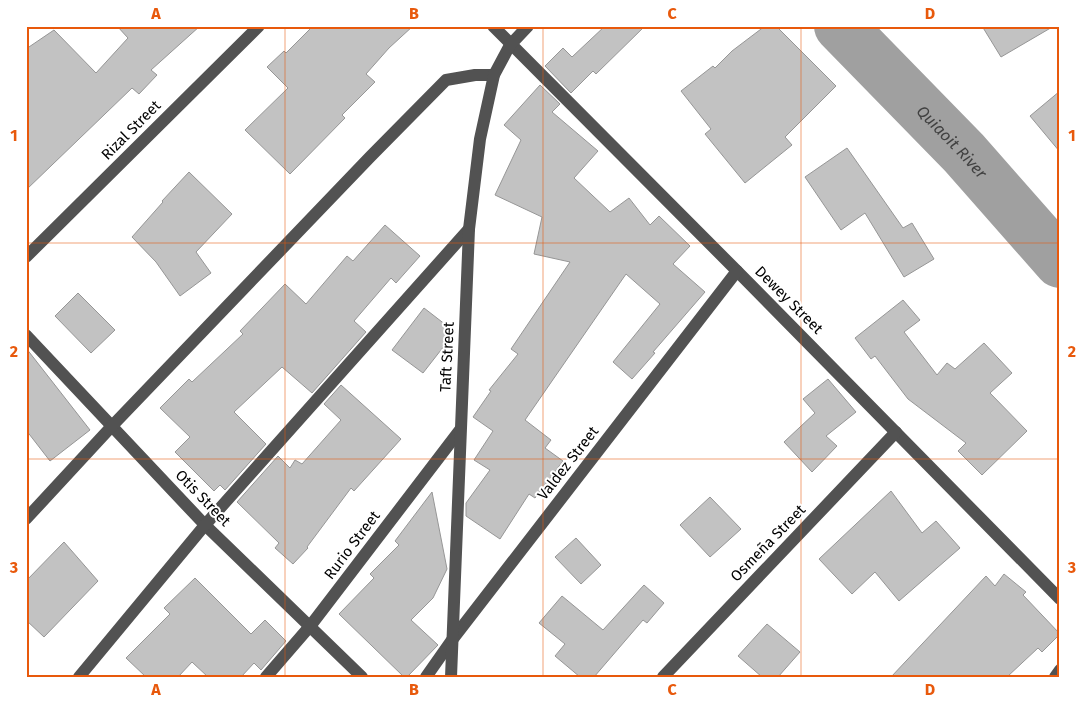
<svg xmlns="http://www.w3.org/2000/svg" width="1086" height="703" viewBox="0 0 1086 703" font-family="'Fira Sans',sans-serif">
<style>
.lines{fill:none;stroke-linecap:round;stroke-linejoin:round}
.river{stroke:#a0a0a0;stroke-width:52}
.building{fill:#c2c2c2;stroke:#969696}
.minor{stroke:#525252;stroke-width:12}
.grid{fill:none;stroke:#e8590c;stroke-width:1;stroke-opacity:0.55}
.labels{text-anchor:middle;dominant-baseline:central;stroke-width:4;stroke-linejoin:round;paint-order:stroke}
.street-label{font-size:15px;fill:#000;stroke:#fff}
.water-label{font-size:16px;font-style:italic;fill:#414141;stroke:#fff}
.neatline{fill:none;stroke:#e8590c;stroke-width:2}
.grid-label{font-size:16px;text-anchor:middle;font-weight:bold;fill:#e8590c}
</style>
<rect width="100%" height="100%" fill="#fff"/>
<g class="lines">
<path class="river" id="s1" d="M840 26 964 153 1060 262"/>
</g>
<g class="building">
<polygon points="117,26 200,26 151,70 157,75 139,94 132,88 26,190 26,49 54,30 96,73 128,38"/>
<polygon points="313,26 413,26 389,48 366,74 375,82 342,115 345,118 290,174 245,130 288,88 267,67 284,51 286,53"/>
<polygon points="605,26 645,26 596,74 593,71 571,93 545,66 563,48 572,57"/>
<polygon points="765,26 776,26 836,86 785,137 792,145 745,183 705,134 711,129 681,91 713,66 715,68 732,51"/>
<polygon points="982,26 1054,26 1001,57"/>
<polygon points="540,85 560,104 552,112 598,151 574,178 610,212 629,198 650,225 659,216 690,246 673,264 705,292 653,352 655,353 632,379 613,362 660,304 626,274 525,420 551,440 545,448 563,461 535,498 529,494 500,539 466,516 466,503 490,470 474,460 493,431 473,417 491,391 489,390 518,354 511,349 570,262 534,254 542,217 495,195 521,140 504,125"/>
<polygon points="1060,91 1060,152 1030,116"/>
<polygon points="847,148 903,228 912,223 934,259 904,277 865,213 841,230 805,177"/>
<polygon points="189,172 232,214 196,252 211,273 180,296 156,262 132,237 163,202 162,201"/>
<polygon points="385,225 420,256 396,283 391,278 354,321 366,332 312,393 282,367 234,412 266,444 225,490 220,485 214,491 175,452 190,437 160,408 189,379 192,382 243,334 240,331 285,284 306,304 347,256 353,261"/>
<polygon points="78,293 115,330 91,353 55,316"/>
<polygon points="903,300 920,320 904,332 937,375 947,363 955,369 984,343 1012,373 990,393 1027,431 982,475 958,451 966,443 908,399 875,356 871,359 855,338"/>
<polygon points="424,308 455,332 423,373 392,350"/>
<polygon points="26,348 90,430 50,461 26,430"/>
<polygon points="828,379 856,412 826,436 837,446 812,472 784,442 815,413 803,399"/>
<polygon points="341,385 401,439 354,491 351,488 307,547 308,548 293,564 275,548 279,543 237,502 278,456 290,468 295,460 302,464 341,420 324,404"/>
<polygon points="891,491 922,533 936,521 960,548 899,601 875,572 852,594 819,559"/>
<polygon points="432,492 447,569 433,598 411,620 438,645 407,677 404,677 339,614 374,578 370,574 399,545 395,541"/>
<polygon points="710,497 741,529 710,557 680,525"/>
<polygon points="576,538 601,565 581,584 555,557"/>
<polygon points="64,542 98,581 44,637 26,620 26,581"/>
<polygon points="1004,574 1026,592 1023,595 1060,634 1042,652 1038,648 1007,677 891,677 986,576 995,586"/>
<polygon points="195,578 251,634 265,620 286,641 261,670 254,663 241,677 208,677 192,662 178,677 146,677 126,658 170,614 164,608"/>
<polygon points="644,585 664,603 647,623 643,620 594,677 580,677 555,656 565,644 539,623 562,596 603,630"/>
<polygon points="767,624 800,652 778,677 762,677 738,656"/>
</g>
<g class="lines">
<g class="minor">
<polyline points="493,26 737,271 1060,599"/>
<polyline points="26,257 259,26"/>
<polyline points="26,335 205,525 362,677"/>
<polyline points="26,519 112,426 370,157 446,80 475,75 494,75"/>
<polyline points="79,677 205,525 469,229"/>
<polyline points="266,677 311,625 460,430"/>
<polyline points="426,677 452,640 737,271"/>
<polyline points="451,677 469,229 480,139 494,75 510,45 528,26"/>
<polyline points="663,677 896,432"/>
<polyline points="1055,677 1060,670"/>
</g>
</g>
<path class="grid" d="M285 26V677M543 26V677M801 26V677M26 243H1060M26 459H1060"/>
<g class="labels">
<g class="street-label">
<text transform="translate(131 130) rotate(-45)">Rizal Street</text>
<text transform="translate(789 300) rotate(45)">Dewey Street</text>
<text transform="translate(447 357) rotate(-87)">Taft Street</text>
<text transform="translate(568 463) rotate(-52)">Valdez Street</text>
<text transform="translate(203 498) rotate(46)">Otis Street</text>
<text transform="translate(768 543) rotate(-46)">Osmeña Street</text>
<text transform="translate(352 545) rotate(-53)">Rurio Street</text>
</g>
<g class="water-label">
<text stroke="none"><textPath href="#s1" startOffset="161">Quiaoit River</textPath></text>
</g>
</g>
<rect width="1086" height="703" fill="none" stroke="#ffffff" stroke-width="55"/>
<rect x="28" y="28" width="1030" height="648" class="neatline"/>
<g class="grid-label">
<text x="156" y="19">A</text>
<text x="414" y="19">B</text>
<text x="672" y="19">C</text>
<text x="930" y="19">D</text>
<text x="14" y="141">1</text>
<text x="1072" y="141">1</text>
<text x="14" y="357">2</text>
<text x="1072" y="357">2</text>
<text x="14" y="573">3</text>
<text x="1072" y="573">3</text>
<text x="156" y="695">A</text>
<text x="414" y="695">B</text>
<text x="672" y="695">C</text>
<text x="930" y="695">D</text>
</g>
</svg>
